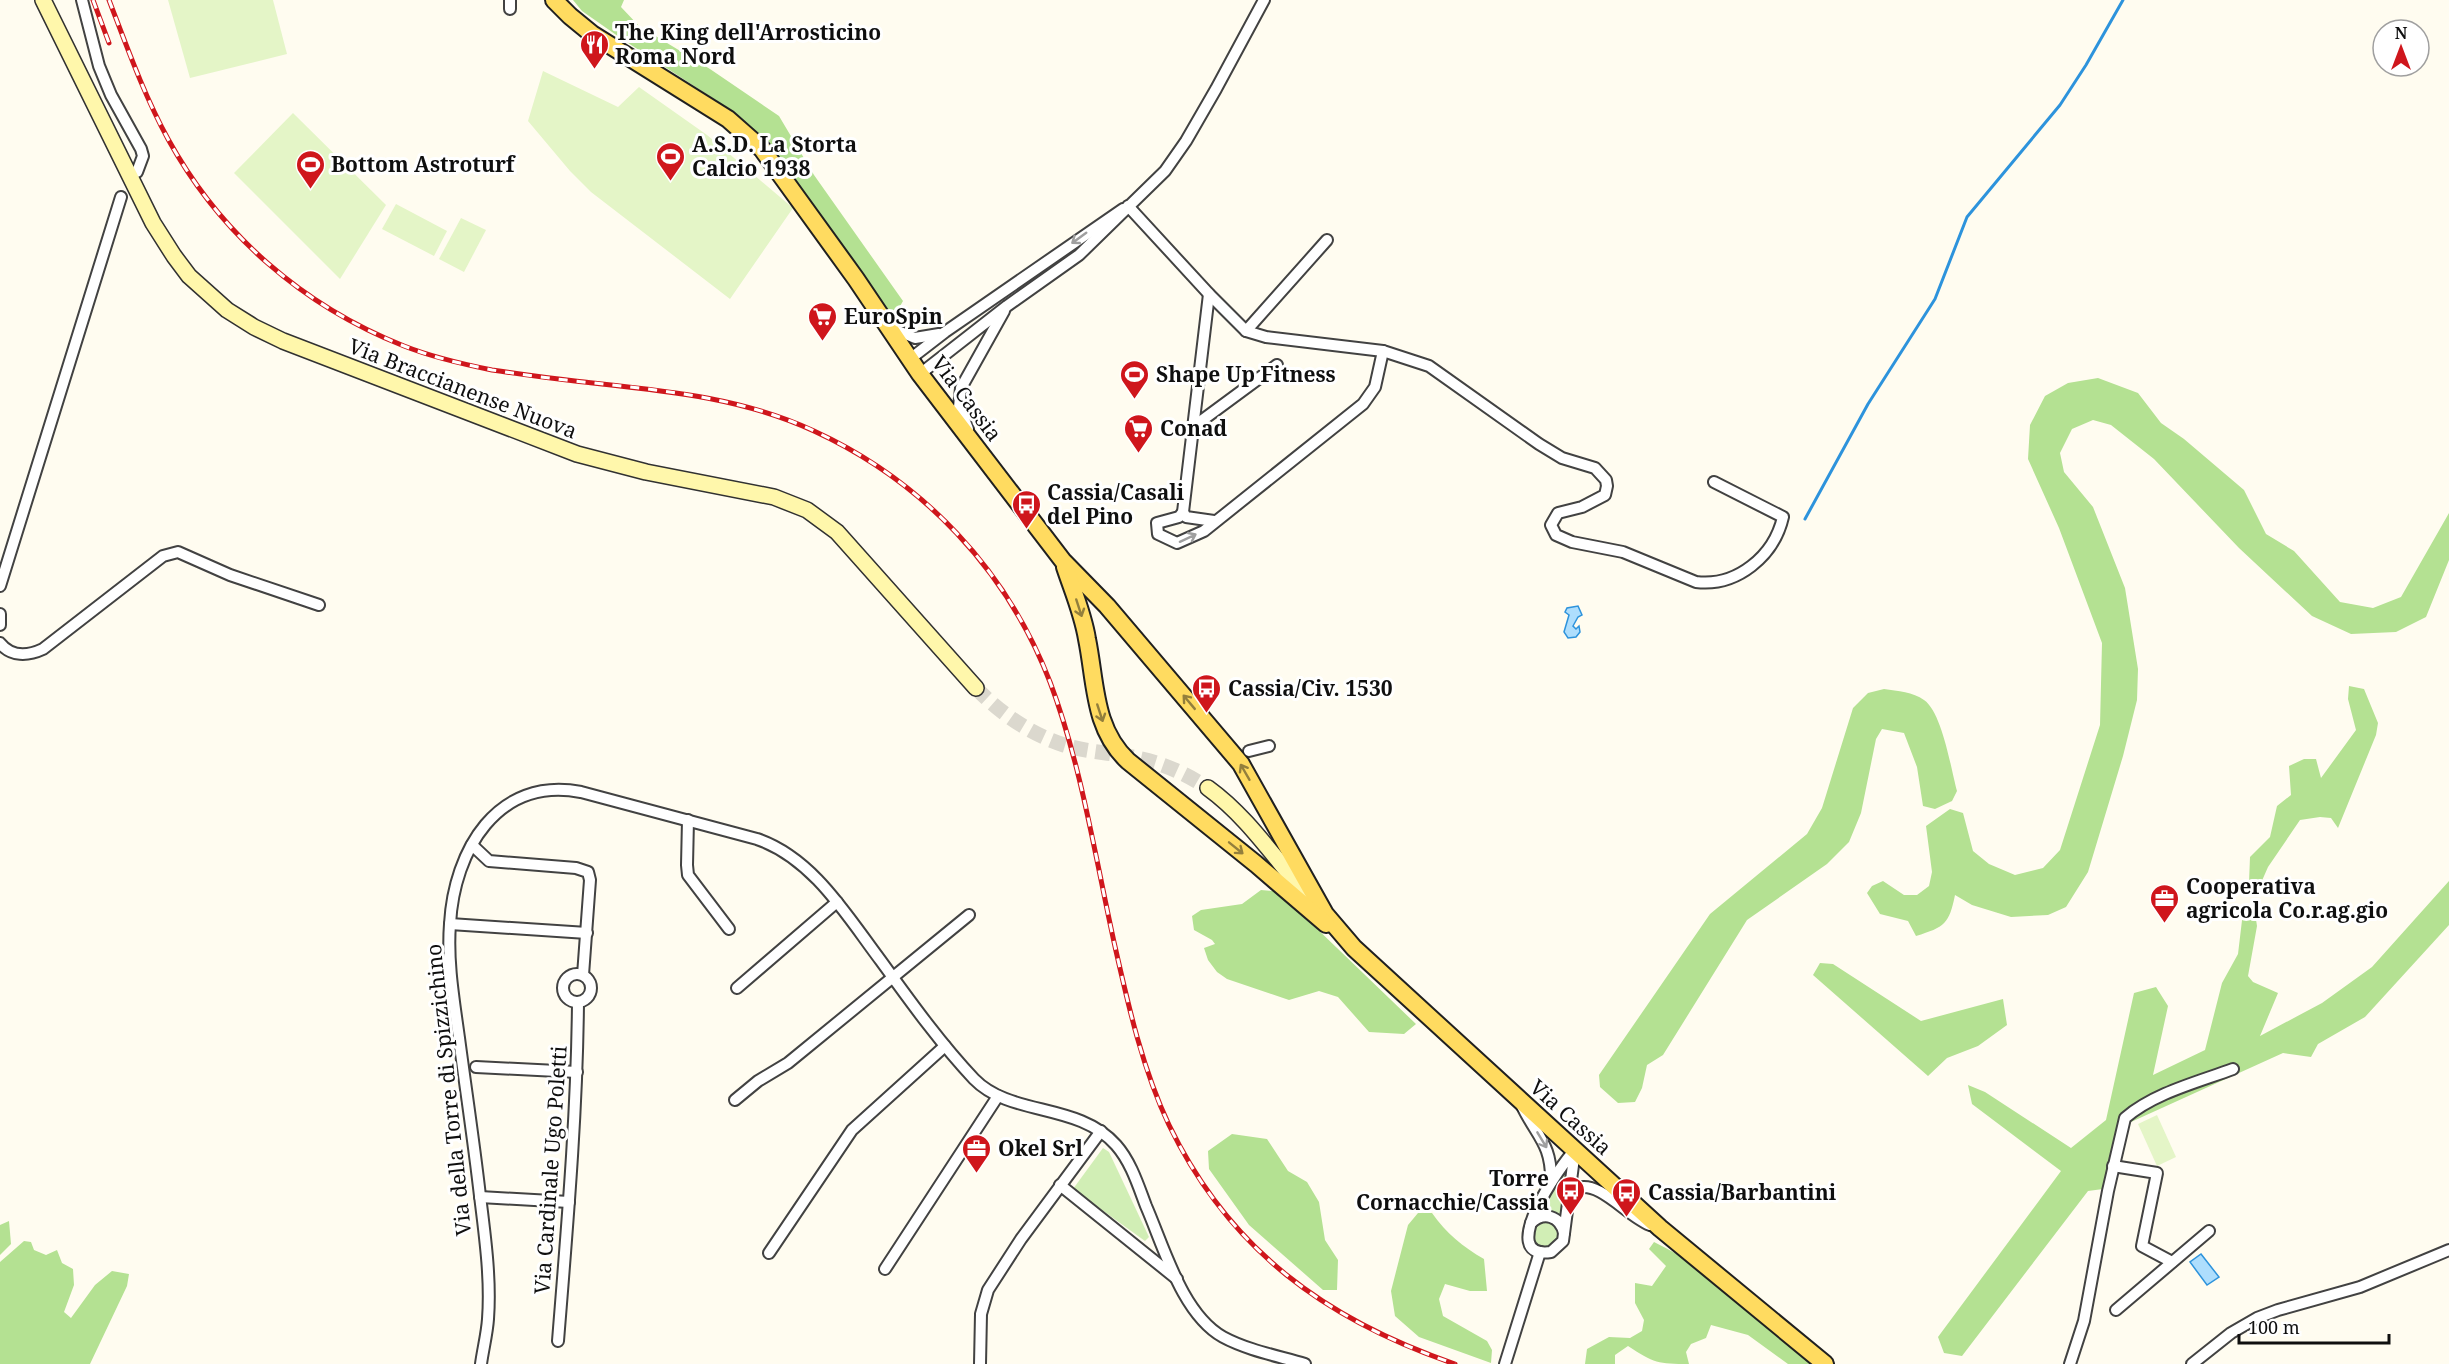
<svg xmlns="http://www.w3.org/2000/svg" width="2449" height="1364" viewBox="0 0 2449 1364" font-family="'Noto Serif',serif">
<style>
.green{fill:#d1eeb5}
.forest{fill:#b4e192}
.pitch{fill:#e4f5c7}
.water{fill:#aedefd;stroke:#2d93dc;stroke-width:1.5}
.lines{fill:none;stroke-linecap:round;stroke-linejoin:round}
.stream{stroke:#2d93dc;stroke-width:3}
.secondary-tunnel{stroke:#dbd8ce;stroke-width:15;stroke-dasharray:15 8;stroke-linecap:butt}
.street-casing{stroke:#424242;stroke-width:14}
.secondary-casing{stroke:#313131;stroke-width:18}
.primary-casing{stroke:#202020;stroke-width:20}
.street{stroke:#fff;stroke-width:10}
.secondary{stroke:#fff7ab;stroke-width:15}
.primary{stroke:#ffdb60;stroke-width:16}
.rail-casing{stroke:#cf161c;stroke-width:5}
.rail{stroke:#fff;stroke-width:3;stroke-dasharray:9;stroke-linecap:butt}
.oneway{stroke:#9f9f9f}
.oneway2{stroke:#937f3c}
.labels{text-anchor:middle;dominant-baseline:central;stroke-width:6;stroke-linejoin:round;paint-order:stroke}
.poi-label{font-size:21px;font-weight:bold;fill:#0f0f0f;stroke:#fff;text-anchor:start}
.street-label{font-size:21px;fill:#0f0f0f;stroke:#fff}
</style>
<rect width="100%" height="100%" fill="#fffcf0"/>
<g class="green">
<polygon points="1103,1148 1109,1152 1149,1237 1145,1241 1073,1189"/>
<polygon points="1564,1168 1567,1168 1561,1215 1541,1212"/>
<circle cx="1546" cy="1234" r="13"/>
</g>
<g class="forest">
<polygon points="573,0 624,0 621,7 639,26 710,69 779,116 814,175 903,301 895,315 881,312 757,136 737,114 622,39 582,11"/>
<path d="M2098 378 2138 393 2161 423 2184 439 2244 490 2266 534 2294 551 2340 602 2373 608 2401 597 2449 513V560L2426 617 2396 632 2351 634 2312 616 2239 548 2154 459 2111 425 2093 420 2072 429 2060 453 2064 472 2093 507 2125 588 2138 669 2137 700 2123 756 2088 872 2066 907 2048 915 2011 917 1972 905 1955 895C1949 924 1945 927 1916 936L1908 921 1880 914 1867 893 1872 886 1883 881 1904 895H1917L1929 886 1932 872 1926 826 1950 809 1963 813 1973 851 1989 864 2015 875 2043 868 2060 850 2100 725 2102 643 2059 528 2028 459 2030 425 2045 396 2068 383Z"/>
<polygon points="2349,686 2364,689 2378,723 2376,735 2338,828 2331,818 2320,817 2300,820 2268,867 2257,892 2249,883 2250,857 2270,837 2277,806 2291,795 2289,766 2304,759 2316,759 2321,778 2356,730 2348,699"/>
<path d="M1884 689C1898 691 1913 692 1924 700 1942 712 1951 769 1957 791L1952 801 1935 809 1923 806 1917 767 1904 733 1882 729 1876 739 1861 813 1849 842 1827 864 1747 920 1663 1055 1647 1065 1642 1088 1635 1102 1618 1103 1600 1087 1599 1075 1710 914 1807 834 1822 808 1853 708 1868 693Z"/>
<polygon points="2449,881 2449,925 2365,1017 2318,1044 2311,1057 2283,1053 2131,1122 2118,1121 2103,1189 2088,1191 1962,1356 1944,1353 1938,1337 2061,1171 1972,1104 1968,1085 1985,1092 2071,1148 2106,1120 2134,993 2156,987 2168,1006 2153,1075 2205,1050 2222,983 2238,954 2243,912 2255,913 2257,926 2248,976 2253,982 2278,993 2260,1036 2322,1003 2372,967"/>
<polygon points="1261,890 1273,891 1284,897 1416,1024 1404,1034 1369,1032 1338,997 1319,991 1289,1000 1227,979 1217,972 1208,960 1204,948 1215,944 1212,940 1194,930 1192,916 1201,910 1242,904"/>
<polygon points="1820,963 1833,964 1921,1021 2003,999 2007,1025 1978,1046 1947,1058 1928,1076 1813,975"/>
<polygon points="1232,1134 1267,1139 1288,1171 1307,1182 1319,1202 1325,1240 1338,1260 1337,1290 1323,1290 1249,1225 1209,1169 1208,1151"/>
<path d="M1418 1213H1432C1446 1233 1463 1247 1484 1259L1487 1291H1470L1445 1284 1439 1299 1443 1316 1487 1341 1492 1350 1491 1363 1419 1337 1395 1316 1391 1291 1408 1225Z"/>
<polygon points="9,1221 11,1244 0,1255 0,1225"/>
<polygon points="24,1241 31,1242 34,1250 46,1255 57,1250 62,1263 73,1269 74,1285 64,1312 71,1318 95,1285 112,1271 129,1274 127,1286 90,1364 0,1364 0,1262"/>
<path d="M1654 1242C1715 1272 1768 1319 1818 1364H1788L1748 1335 1711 1325 1706 1338 1691 1344 1686 1352 1689 1364C1658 1364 1654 1363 1628 1346L1615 1355V1364H1585L1587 1349 1609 1337 1630 1338 1642 1331 1644 1320 1635 1303V1283L1652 1286 1666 1266 1649 1249Z"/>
</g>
<g class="pitch">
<polygon points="168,0 273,0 287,54 190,78"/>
<polygon points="543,71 618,107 639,87 707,135 793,208 730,299 591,192 570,171 528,121"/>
<polygon points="293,113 386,205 340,279 234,173"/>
<polygon points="396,204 447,231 434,256 382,229"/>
<polygon points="461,218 486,230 464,272 439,259"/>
<polygon points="2157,1115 2176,1157 2157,1166 2138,1124"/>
</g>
<g class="water">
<polygon points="1578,606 1582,615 1578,617 1573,626 1576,629 1579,626 1580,632 1576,637 1568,638 1564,632 1569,615 1565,612 1567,608"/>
<polygon points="2201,1254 2219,1277 2207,1285 2190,1262"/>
</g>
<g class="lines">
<polyline class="stream" points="1805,519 1868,404 1935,299 1967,217 2060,105 2086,65 2123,0"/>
<path class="secondary-tunnel" d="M976 688C1000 713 1030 734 1064 745 1087 752 1113 753 1137 758 1163 763 1186 774 1208 788"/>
<defs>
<g id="street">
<polyline points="82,0 99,66 111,95 141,149 143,156 137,172"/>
<polyline points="510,9 510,0"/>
<path d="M1128 206 1209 294 1246 331 1266 337 1383 351 1429 366 1539 444 1562 458 1595 468 1606 480 1607 486 1605 495 1582 507 1558 513 1551 525 1556 535 1572 542 1623 552 1696 582C1737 587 1774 556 1783 517L1714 482"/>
<polyline points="1209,294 1183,512 1179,517 1157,523 1158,534 1177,543 1204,531 1363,404 1375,387 1383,351"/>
<polyline points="891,328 915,338 939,334"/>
<polyline points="1246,331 1327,240"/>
<polyline points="910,359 945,332 1123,209"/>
<polyline points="920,374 1007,306 1079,255 1165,171 1186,141 1216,89 1264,0"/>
<polyline points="1193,427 1277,365"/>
<polyline points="968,429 959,407 961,388 1004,311"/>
<polyline points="1183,512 1186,517 1214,521"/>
<polyline points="0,586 121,197"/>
<polyline points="0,614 0,625"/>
<path d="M0 643C11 657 28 656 43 649L163 556 178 552 230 575 319 605"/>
<polyline points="1249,751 1269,746"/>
<polyline points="688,820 687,865 688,875 729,929"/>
<polyline points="472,845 489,861 576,868 588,872 590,880 583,975"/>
<polyline points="450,924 587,933"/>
<circle cx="577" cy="988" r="14"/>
<polyline points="737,988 837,902"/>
<polyline points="476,1067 577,1072"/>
<polyline points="735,1100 758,1081 788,1063 969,915"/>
<path d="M1522 1106C1537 1137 1552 1144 1551 1182"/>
<path d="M1575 1150 1563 1241 1551 1252C1494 1260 1561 1164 1575 1150Z"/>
<polyline points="2113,1166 2157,1173 2142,1246 2172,1262"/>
<polyline points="1060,1185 1177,1279"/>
<polyline points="480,1197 569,1202"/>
<path d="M1569 1199 1578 1188C1600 1181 1627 1216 1650 1225"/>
<path d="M1531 1223C1544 1211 1560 1216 1564 1233"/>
<polyline points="769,1253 852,1130 945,1046"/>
<polyline points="885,1269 998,1096"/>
<polyline points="2116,1310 2209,1231"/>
<path d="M558 1341C567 1228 577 1115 578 1002"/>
<path d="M481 1364C483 1349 487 1334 488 1319 491 1279 485 1236 480 1196 474 1143 466 1091 459 1038 454 1001 447 962 450 924 454 851 497 776 581 792L757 839C813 858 847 916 881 961 910 1001 940 1043 974 1079 1011 1117 1078 1102 1116 1145 1131 1162 1138 1185 1146 1206 1164 1247 1182 1314 1223 1337 1247 1350 1278 1356 1305 1364"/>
<polyline points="980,1364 981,1314 988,1290 1021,1239 1101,1131"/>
<polyline points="1505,1364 1540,1252"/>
<path d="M2070 1364 2084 1321 2108 1191 2125 1118C2154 1093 2198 1082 2233 1069"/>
<polyline points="2192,1364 2231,1333 2257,1318 2278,1310 2360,1287 2449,1250"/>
</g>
<g id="secondary">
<polyline points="43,0 153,223 174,256 189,276 227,310 254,327 283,341 577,454 646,472 774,497 807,510 837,532 976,688"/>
<path d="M1208 788C1251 819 1280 867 1317 906"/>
</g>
<g id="primary">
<polyline points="554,0 570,16 592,34 728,119 762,149 856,279 920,374 1063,561 1107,606 1241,764 1325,914 1354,948 1660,1228 1825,1364"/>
<path d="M1065 567C1073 591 1083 614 1087 639 1096 683 1093 728 1128 761L1256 864 1326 924"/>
</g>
</defs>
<use href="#street" class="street-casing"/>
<use href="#secondary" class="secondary-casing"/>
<use href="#primary" class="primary-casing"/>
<use href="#street" class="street"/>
<use href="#secondary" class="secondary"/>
<use href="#primary" class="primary"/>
<defs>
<g id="rail">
<polyline points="93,0 109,43"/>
<path d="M109 0C127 47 144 95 168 139 220 234 303 306 404 346 432 357 462 364 492 370 519 374 547 378 575 381 657 390 739 396 814 431 923 481 1007 570 1050 682 1081 764 1095 856 1114 942 1128 1004 1142 1068 1169 1125 1230 1251 1327 1320 1455 1364"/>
</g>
</defs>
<use href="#rail" class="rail-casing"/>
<use href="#rail" class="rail"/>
</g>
<defs><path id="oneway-shaft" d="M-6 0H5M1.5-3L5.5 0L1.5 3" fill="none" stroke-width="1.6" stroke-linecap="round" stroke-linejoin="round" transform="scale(1.5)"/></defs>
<g class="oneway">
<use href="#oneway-shaft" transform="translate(1079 238) rotate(144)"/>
<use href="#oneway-shaft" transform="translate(1188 538) rotate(-25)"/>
<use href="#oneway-shaft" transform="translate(1542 1140) rotate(59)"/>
</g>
<g class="oneway2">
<use href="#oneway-shaft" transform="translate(1079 608) rotate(72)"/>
<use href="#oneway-shaft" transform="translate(1189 702) rotate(-130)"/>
<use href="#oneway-shaft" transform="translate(1100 713) rotate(72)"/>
<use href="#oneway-shaft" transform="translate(1245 772) rotate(-120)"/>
<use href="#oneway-shaft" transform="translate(1236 848) rotate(39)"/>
</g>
<defs>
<symbol id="restaurant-pin" viewBox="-11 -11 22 30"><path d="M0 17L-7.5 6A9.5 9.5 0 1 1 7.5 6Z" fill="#cf161c" stroke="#fff"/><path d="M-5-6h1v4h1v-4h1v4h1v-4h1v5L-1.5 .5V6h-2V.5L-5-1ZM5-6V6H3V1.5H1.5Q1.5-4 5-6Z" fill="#fff"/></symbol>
<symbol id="stadium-pin" viewBox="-11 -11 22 30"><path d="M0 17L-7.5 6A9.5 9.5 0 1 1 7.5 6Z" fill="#cf161c" stroke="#fff"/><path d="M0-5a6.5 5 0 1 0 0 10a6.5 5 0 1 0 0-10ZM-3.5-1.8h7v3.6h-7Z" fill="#fff"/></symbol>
<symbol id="supermarket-pin" viewBox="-11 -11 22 30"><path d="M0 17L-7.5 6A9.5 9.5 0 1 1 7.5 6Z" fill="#cf161c" stroke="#fff"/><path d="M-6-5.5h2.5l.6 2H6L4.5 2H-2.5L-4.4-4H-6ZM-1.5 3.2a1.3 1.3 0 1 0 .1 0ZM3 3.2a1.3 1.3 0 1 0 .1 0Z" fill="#fff"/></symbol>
<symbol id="bus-pin" viewBox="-11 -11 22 30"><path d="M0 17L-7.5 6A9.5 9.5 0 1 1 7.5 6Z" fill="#cf161c" stroke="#fff"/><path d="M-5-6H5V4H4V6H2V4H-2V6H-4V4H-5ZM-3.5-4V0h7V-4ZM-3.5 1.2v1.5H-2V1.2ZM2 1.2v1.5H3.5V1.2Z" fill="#fff"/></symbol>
<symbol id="office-pin" viewBox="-11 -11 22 30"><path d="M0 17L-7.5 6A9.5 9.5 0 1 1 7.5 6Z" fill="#cf161c" stroke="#fff"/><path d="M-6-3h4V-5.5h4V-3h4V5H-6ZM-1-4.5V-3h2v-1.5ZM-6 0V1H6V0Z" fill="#fff"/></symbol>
</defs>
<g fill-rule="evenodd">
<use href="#restaurant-pin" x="578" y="28" width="33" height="45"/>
<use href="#stadium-pin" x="654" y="140" width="33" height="45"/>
<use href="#stadium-pin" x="294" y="148" width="33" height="45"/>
<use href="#supermarket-pin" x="806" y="300" width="33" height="45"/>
<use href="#stadium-pin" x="1118" y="358" width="33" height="45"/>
<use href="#supermarket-pin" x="1122" y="412" width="33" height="45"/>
<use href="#bus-pin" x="1010" y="488" width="33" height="45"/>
<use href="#bus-pin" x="1190" y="672" width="33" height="45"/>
<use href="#office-pin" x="2148" y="882" width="33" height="45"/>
<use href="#office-pin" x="960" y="1132" width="33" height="45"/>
<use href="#bus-pin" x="1554" y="1174" width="33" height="45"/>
<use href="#bus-pin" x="1610" y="1176" width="33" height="45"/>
</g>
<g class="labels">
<g class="poi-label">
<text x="615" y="32">The King dell'Arrosticino<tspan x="615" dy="24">Roma Nord</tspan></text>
<text x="692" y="144">A.S.D. La Storta<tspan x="692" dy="24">Calcio 1938</tspan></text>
<text x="331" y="164">Bottom Astroturf</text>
<text x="844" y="316">EuroSpin</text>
<text x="1156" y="374">Shape Up Fitness</text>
<text x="1160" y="428">Conad</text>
<text x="1047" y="492">Cassia/Casali<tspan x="1047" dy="24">del Pino</tspan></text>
<text x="1228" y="688">Cassia/Civ. 1530</text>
<text x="2186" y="886">Cooperativa<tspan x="2186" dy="24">agricola Co.r.ag.gio</tspan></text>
<text x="998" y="1148">Okel Srl</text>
<text x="1549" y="1178" text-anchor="end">Torre<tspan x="1549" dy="24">Cornacchie/Cassia</tspan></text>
<text x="1648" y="1192">Cassia/Barbantini</text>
</g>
<g class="street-label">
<text transform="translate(463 388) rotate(21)">Via Braccianense Nuova</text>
<text transform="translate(967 398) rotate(53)">Via Cassia</text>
<text transform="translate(448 1090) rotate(-96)">Via della Torre di Spizzichino</text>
<text transform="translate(1571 1117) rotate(42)">Via Cassia</text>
<text transform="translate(550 1170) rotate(-86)">Via Cardinale Ugo Poletti</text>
</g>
</g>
<g transform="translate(2401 48)"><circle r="28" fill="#ffffff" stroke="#9f9f9f" stroke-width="1.5"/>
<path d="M0-4.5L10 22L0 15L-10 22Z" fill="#cf161c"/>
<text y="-9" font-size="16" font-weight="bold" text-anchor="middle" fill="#0f0f0f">N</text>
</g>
<path d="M2239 1334v9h150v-9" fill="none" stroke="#0f0f0f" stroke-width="3"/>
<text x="2248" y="1334" font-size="18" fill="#0f0f0f" stroke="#ffffff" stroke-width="4.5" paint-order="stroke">100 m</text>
</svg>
